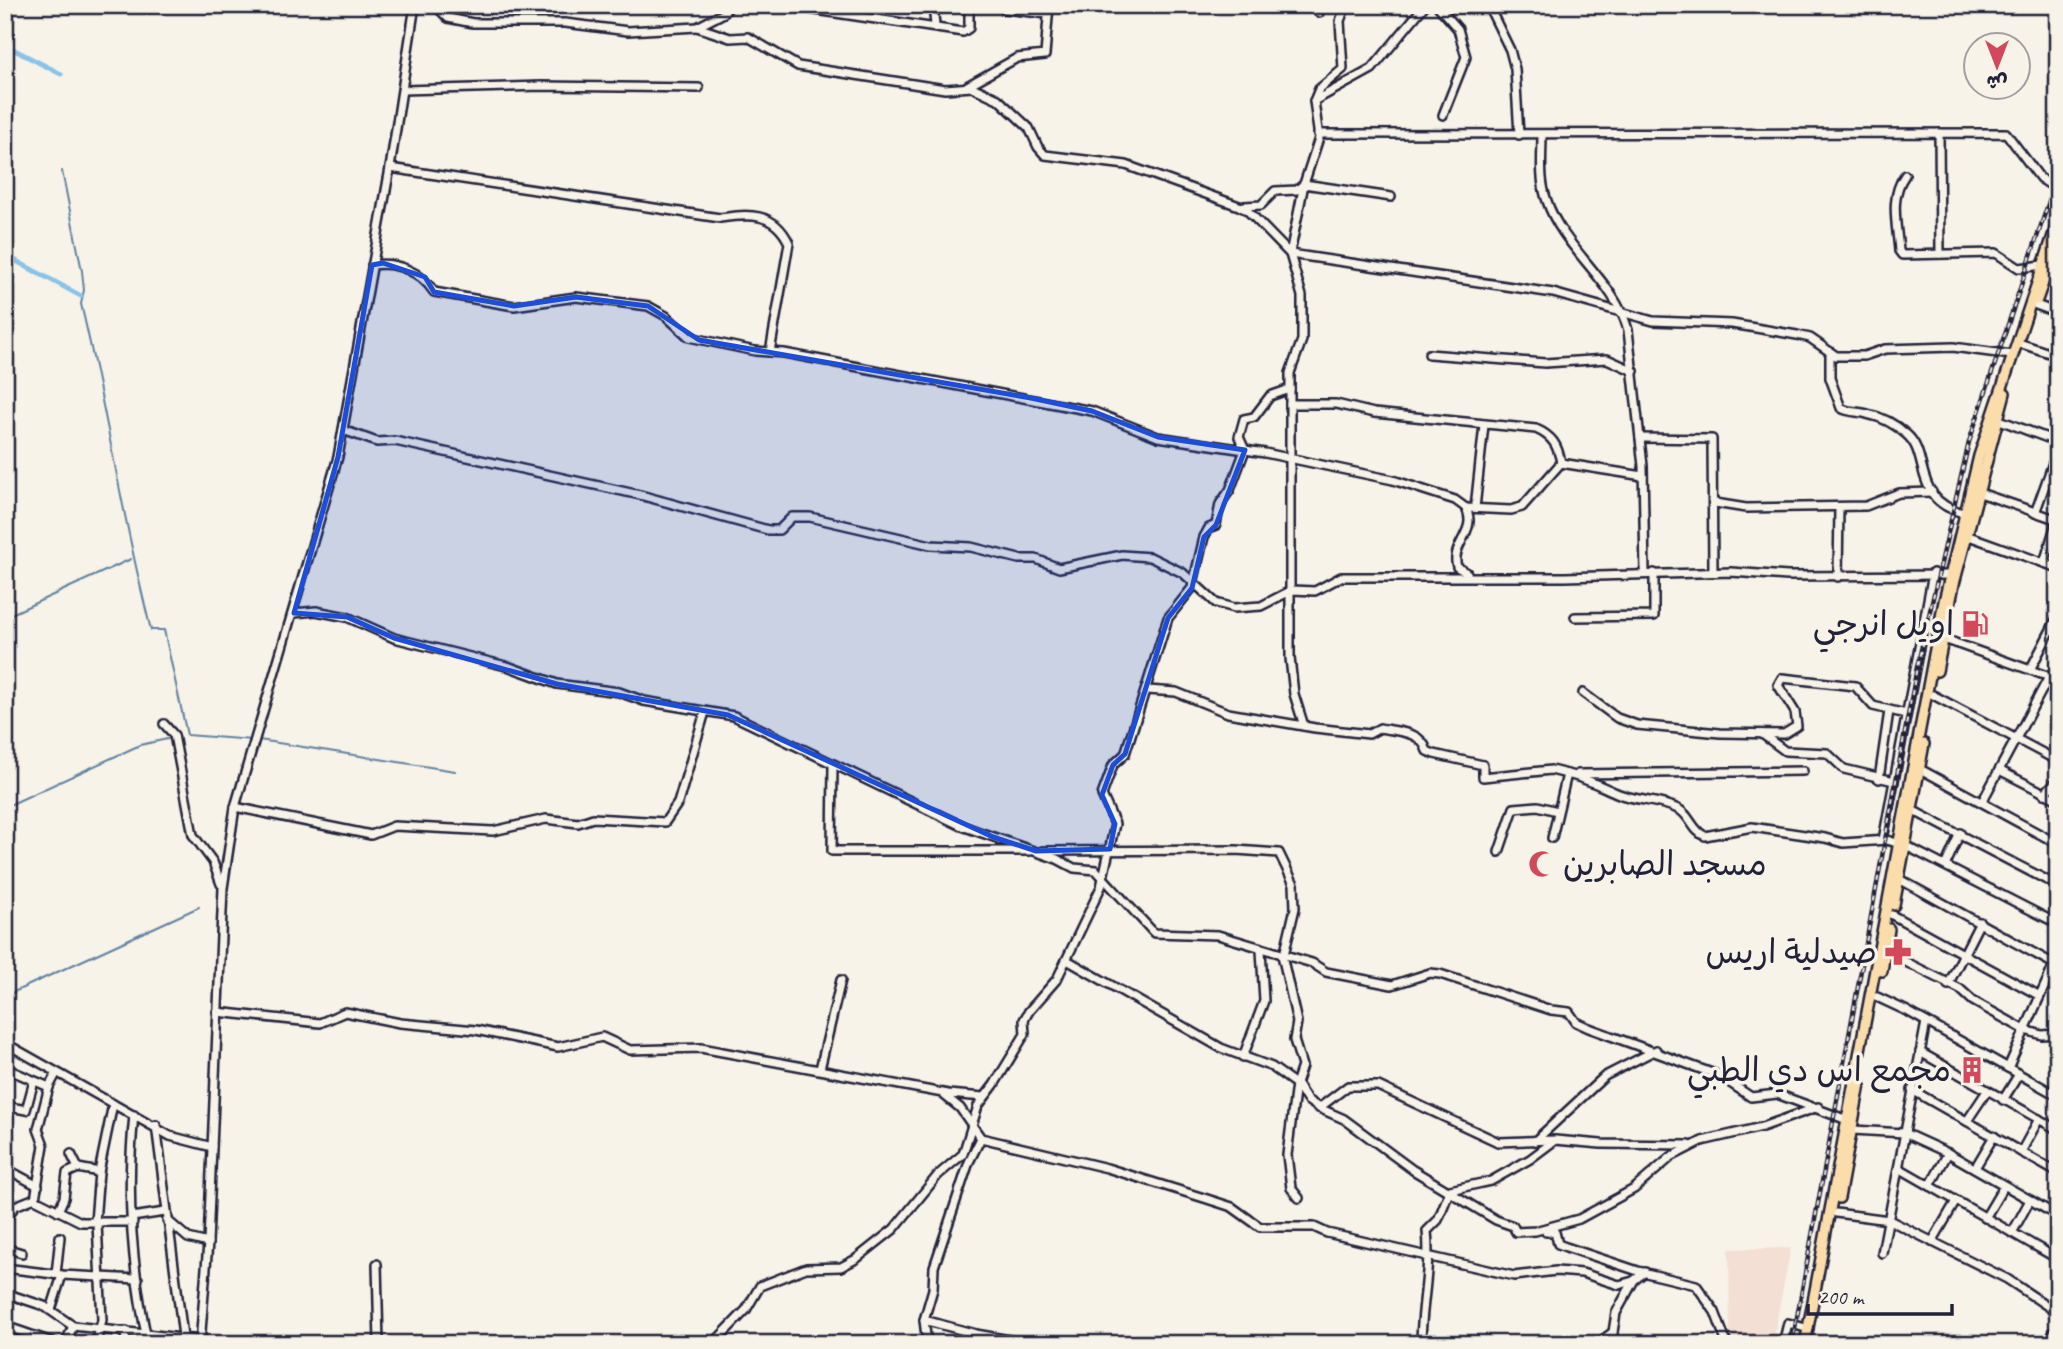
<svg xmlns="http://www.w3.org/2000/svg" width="2063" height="1349" viewBox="0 0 2063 1349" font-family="Caveat,'Playpen Sans Arabic',sans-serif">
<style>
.built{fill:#f3dfd4}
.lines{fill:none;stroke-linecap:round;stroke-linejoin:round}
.stream{stroke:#6082a3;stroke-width:2}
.canal{stroke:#8ac2e8;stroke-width:5}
.minor-casing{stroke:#22223b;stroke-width:12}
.major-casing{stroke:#22223b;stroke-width:14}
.minor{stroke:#f7f3e8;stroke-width:7}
.major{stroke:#faddab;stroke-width:9}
.rail-casing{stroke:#22223b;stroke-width:4.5}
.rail{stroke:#f7f3e8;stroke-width:2;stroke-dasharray:5;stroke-linecap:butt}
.marked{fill:#1d4ed8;fill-opacity:0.2;stroke:#1d4ed8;stroke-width:5;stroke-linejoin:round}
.labels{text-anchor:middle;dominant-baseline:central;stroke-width:7;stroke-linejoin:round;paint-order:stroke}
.poi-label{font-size:33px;fill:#22223b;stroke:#f7f3e8;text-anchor:end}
</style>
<rect width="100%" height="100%" fill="#f7f3e8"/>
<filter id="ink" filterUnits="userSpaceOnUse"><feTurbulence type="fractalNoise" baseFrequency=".0143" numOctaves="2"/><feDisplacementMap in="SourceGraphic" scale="14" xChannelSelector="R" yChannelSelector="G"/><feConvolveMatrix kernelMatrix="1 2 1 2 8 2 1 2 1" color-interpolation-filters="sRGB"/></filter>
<g filter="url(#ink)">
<polygon class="built" points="1791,1248 1772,1344 1730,1344 1729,1249"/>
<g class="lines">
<g class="stream">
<path d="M62 171 82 271 84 290 81 304C107 412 123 522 151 630H164L187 735 253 740"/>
<polyline points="5,617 131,559"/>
<polyline points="259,740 455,771"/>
<polyline points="5,807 140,745 172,738"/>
<polyline points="5,996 199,907"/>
</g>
<g class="canal">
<polyline points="5,45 61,74"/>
<polyline points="5,255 81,296"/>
</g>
<defs>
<g id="minor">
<polyline points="435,5 448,18 473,23 565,23 628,31 697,27 724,13 730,5"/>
<polyline points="782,5 963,32 969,28 969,5"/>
<polyline points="933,5 935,26"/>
<polyline points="1002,5 1004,9 1048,14"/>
<polyline points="1437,5 1458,29 1466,57 1443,115"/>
<polyline points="1488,5 1510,50 1515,69 1519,135"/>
<polyline points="1319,13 1320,5"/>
<polyline points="697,27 730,38 748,37 798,66 945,89 972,87 998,99 1029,128 1038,147 1045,155 1126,165 1239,206 1247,210 1290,254 1553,293 1653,321 1732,324 1797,335 1810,338 1836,356 1864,356 1885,349 1953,347 2012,355"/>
<polyline points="967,86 1017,58 1045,55 1049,5"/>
<polyline points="403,90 541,86 699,88"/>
<polyline points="1314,101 1372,69 1425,5"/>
<polyline points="1939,133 1940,254"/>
<polyline points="1318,134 2006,133 2040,178 2058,190"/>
<path d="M1542 135C1542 157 1539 180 1547 201 1563 249 1615 281 1628 330L1643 466 1645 573"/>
<path d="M390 168 720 218C748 214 774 211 789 243L770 352"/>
<path d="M1905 175C1889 197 1897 225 1899 251L1902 255 1996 253 2019 268 2043 265"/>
<polyline points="1244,206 1261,205 1275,191 1297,190 1304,184 1391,197"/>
<path d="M372 265C397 261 421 272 434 292L514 306 576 297 648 306 666 316 689 337 755 351 784 353 1092 411 1158 437 1265 453 1393 480 1455 500 1466 508 1511 510 1522 507 1561 463 1643 476"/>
<polyline points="2036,305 2058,313"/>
<polyline points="2022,344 2058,356"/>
<path d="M1830 352V378L1841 408C1849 413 1858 411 1867 414 1882 417 1895 424 1906 434 1931 454 1911 501 1964 513"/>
<polyline points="1429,354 1545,363 1607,359 1634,371"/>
<path d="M1290 404H1336L1374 413 1536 429C1552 436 1558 445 1561 463"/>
<polyline points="1997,419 2058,442"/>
<polyline points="343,430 377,442 395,441 640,495 768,530 779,530 792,517 810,517 931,545 971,547 1019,559 1036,559 1059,568 1122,555 1150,557 1183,573 1216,603 1234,608 1261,606 1292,590 1315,591 1341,577 1565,577 1731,572 1788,576 1950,575"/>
<polyline points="1640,438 1712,439 1713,572"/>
<polyline points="2047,480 2058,483"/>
<polyline points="1977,492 2058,520"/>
<polyline points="1715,503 1746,508 1866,506 1899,493 1932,492"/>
<path d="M1466 508C1478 532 1450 544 1457 567L1467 573"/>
<polyline points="1475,508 1484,425"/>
<polyline points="2035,513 2058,449"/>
<polyline points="1966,535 2058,568"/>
<polyline points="2044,563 2057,520"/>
<polyline points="1838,577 1839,507"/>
<polyline points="294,613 316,611 347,617 394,638 510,667 557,684 619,692 644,701 734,716 962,826 1057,859 1074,868 1096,870 1154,933 1218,935 1312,963 1326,972 1392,985 1430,973 1440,974 1551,1010 1569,1012 1576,1022 1589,1028 1720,1076 1751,1097 1777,1094 1850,1121"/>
<polyline points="1575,617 1654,616 1654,573"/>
<polyline points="1944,639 2058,680"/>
<polyline points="2030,670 2058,616"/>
<path d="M1147 690 1176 692 1228 713 1315 728 1369 734 1380 728C1399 732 1421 731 1427 751L1434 754 1483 765V777L1551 770 1567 774"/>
<polyline points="1583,693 1617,718 1637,725 1720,733 1784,734 1797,726 1795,712 1778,685 1782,678 1855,686 1873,706 1906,714"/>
<polyline points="1933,695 2058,761"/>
<polyline points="164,724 174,735 193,835 213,862 221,884"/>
<polyline points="1304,726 1294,694 1290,658 1290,373 1302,340 1302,296 1290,254 1304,184 1319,138 1314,101 1319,89 1343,69 1340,21 1346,5"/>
<polyline points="1762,734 1785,751 1827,753 1844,769 1894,781"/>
<polyline points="833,765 832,851 1030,851"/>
<polyline points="1920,769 2058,844"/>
<polyline points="1999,770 2058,800"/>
<polyline points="1578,774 1803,771"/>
<polyline points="1879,779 1889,711"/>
<polyline points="2044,794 2058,779"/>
<polyline points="1982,802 2049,677"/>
<polyline points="235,807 371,835 394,826 493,831 546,819 578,823 593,818 665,822 678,803 705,712"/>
<polyline points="1912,810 2058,886"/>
<path d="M1552 838 1567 774C1588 779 1600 786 1619 794 1638 801 1659 800 1678 809 1690 814 1692 831 1705 836L1752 827 1825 838 1843 843 1887 840 1900 844"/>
<polyline points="1883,840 1933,573"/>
<polyline points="1906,846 2058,924"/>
<polyline points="1042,851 1236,850 1279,853 1294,884 1295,908 1284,955"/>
<polyline points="1499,852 1514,808 1538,806 1557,811"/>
<polyline points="1946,864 1960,833"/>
<polyline points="1899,879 2054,964"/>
<polyline points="1892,915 2040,996"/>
<polyline points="1886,952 1960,989 1973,1001 2025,1030 2042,1035 2058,1034"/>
<polyline points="1282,955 1297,1022 1294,1040 1302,1066 1296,1084 1287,1155 1291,1188 1299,1198"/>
<polyline points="1067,960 1221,1048 1272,1067 1297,1085 1307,1100 1319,1108 1344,1119 1413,1170 1496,1220 1513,1226 1516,1232 1535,1231 1579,1219 1634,1189 1671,1157 1702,1141 1762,1127 1818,1107"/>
<polyline points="1948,985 1980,922"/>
<polyline points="1877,997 1907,1011 2058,1096"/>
<polyline points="217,1012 320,1023 345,1012 400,1023 476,1030 558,1047 602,1037 630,1050 701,1048 948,1094 984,1097"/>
<polyline points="5,1043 170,1136 212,1147"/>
<polyline points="1920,1052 2058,1130"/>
<polyline points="1243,1057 1264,1001 1261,950"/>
<polyline points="5,1068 49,1087"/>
<polyline points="2008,1068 2058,956"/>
<polyline points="820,1069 841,980"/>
<polyline points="56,1074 49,1087 38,1129 44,1145 35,1199 81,1222 133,1222"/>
<polyline points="1912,1090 2058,1173"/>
<polyline points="944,1095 960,1108 981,1138 1107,1168 1204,1198 1232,1207 1260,1227 1314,1227 1327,1233 1514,1276 1556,1271 1582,1273 1619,1285 1633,1281 1645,1272"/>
<polyline points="2003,1100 2019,1074"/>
<polyline points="5,1106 26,1110 34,1081"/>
<polyline points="1319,1108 1348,1086 1378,1086 1498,1142 1555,1140 1601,1144 1689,1145"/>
<path d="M134 1115C126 1190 132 1270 148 1344"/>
<polyline points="1967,1121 1987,1091"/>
<polyline points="156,1125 184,1344"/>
<polyline points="1853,1130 1904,1133 1948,1153 2058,1216"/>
<polyline points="1535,1141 1605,1076 1656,1050"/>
<polyline points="2021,1152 2039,1119"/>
<polyline points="71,1154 78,1168"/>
<polyline points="5,1168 38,1186"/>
<polyline points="1899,1168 2058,1259"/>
<polyline points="1975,1168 1994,1136"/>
<polyline points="1930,1186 1948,1153"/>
<polyline points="58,1211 64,1198 67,1173 78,1168 99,1172"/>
<polyline points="1836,1213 1889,1220 2007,1279 2058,1313"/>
<polyline points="132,1217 165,1212"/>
<polyline points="1985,1218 2004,1186"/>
<polyline points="5,1220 15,1206 35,1198"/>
<polyline points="167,1220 188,1238 208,1243"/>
<polyline points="95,1222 99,1172 113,1104"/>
<polyline points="1546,1232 1555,1232 1558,1244 1566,1247 1638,1271 1696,1285 1715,1312 1727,1344"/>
<polyline points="2012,1233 2030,1200"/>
<polyline points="1932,1242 1956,1201"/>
<polyline points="5,1248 22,1253"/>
<polyline points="1882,1253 1926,1022"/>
<polyline points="377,1264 379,1344"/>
<polyline points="5,1268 62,1275 138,1279"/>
<polyline points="56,1274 60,1237"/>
<polyline points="5,1293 44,1306 73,1326 200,1340"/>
<polyline points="51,1310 62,1275"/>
<polyline points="924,1320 976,1334 1032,1344"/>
<polyline points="5,1326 58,1344"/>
<polyline points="65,1344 73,1326"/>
<polyline points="96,1344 102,1320 97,1224"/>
<polyline points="125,1344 126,1331"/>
<polyline points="200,1344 208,1243 223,888 235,807 338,457 390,168 415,5"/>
<polyline points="713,1344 746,1310 760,1286 806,1268 841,1267 856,1259 894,1229 938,1175 963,1154 978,1106 994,1085 1025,1034 1024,1020 1029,1011 1057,979 1101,887 1115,824 1102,795 1113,765 1125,754 1168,618 1192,588 1204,537 1209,528 1216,525 1220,504 1230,490 1245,450 1239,437 1244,419 1254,417 1270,396 1290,389"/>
<polyline points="927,1344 924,1320 933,1289 934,1267 969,1162 981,1138"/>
<path d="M1421 1344C1421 1306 1431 1269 1427 1231L1438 1220 1450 1190 1491 1181 1530 1159 1554 1141"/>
<polyline points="1597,1344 1613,1332 1616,1313 1633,1282"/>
<polyline points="1612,1344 1613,1332"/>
<polyline points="1783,1344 1788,1323 1809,1329"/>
<polyline points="2047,1344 2058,1325"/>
</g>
<g id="major">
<polyline points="2037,300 2058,240"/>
<polyline points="1937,671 1954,584 2005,393"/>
<polyline points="1894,905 1924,744"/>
<polyline points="1882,971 1889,929"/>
<polyline points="1839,1198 1860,1084"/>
<polyline points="1805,1344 1944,601 1979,456 2058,221"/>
</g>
</defs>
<use href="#minor" class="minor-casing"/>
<use href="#major" class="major-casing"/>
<use href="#minor" class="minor"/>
<use href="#major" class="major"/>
<defs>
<polyline id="rail" points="1792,1344 1917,667 1969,442 2058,174"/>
</defs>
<use href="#rail" class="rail-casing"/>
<use href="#rail" class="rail"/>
</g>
</g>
<path class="marked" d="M383 263 425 277 434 292 514 306 576 297 648 306 699 340 1031 398 1092 411 1158 437 1245 450 1216 525 1204 537 1192 588 1168 618 1125 754 1113 765 1102 795 1115 824 1110 849 1036 851 993 837 728 715 557 684 394 638 347 617 294 613 338 457 372 265Z"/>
<defs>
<symbol id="fuel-bare" viewBox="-9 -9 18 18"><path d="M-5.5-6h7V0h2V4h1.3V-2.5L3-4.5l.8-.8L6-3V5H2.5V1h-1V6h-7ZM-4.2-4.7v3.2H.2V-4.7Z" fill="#d1495b" stroke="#f7f3e8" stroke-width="2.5" paint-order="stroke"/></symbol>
<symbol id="mosque-bare" viewBox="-9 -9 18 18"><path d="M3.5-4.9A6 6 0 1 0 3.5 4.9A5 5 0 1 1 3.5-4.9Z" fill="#d1495b" stroke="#f7f3e8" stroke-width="2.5" paint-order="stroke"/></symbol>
<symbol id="pharmacy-bare" viewBox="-9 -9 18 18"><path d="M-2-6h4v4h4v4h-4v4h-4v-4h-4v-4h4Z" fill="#d1495b" stroke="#f7f3e8" stroke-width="2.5" paint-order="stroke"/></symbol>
<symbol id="building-bare" viewBox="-9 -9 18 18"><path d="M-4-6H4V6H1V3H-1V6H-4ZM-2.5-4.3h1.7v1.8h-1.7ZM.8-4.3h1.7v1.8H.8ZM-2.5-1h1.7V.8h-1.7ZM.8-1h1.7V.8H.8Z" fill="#d1495b" stroke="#f7f3e8" stroke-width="2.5" paint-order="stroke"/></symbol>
</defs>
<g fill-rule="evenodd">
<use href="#fuel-bare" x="1956" y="605" width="38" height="38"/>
<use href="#mosque-bare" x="1523" y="845" width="38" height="38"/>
<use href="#pharmacy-bare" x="1879" y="933" width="38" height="38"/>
<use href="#building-bare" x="1953" y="1051" width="38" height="38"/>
</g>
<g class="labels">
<g class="poi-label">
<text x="1954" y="624">اويل انرجي</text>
<text x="1563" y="864" text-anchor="start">مسجد الصابرين</text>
<text x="1877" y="952">صيدلية اريس</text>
<text x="1951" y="1070">مجمع اس دي الطبي</text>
</g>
</g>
<rect width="2063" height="1349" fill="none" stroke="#f7f3e8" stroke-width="28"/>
<rect x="14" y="14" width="2035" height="1321" fill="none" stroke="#22223b" stroke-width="2.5" filter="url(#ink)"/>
<g transform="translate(1997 66) rotate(180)"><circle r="33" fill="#f7f3e8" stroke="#a29fa3" stroke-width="2"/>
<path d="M0-5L12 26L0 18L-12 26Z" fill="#d1495b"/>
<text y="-10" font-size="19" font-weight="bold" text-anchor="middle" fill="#22223b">ش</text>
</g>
<path d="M1808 1304v10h144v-10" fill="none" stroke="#22223b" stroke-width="3.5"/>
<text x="1818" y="1304" font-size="21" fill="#22223b" stroke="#f7f3e8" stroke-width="5" paint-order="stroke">200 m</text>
</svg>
